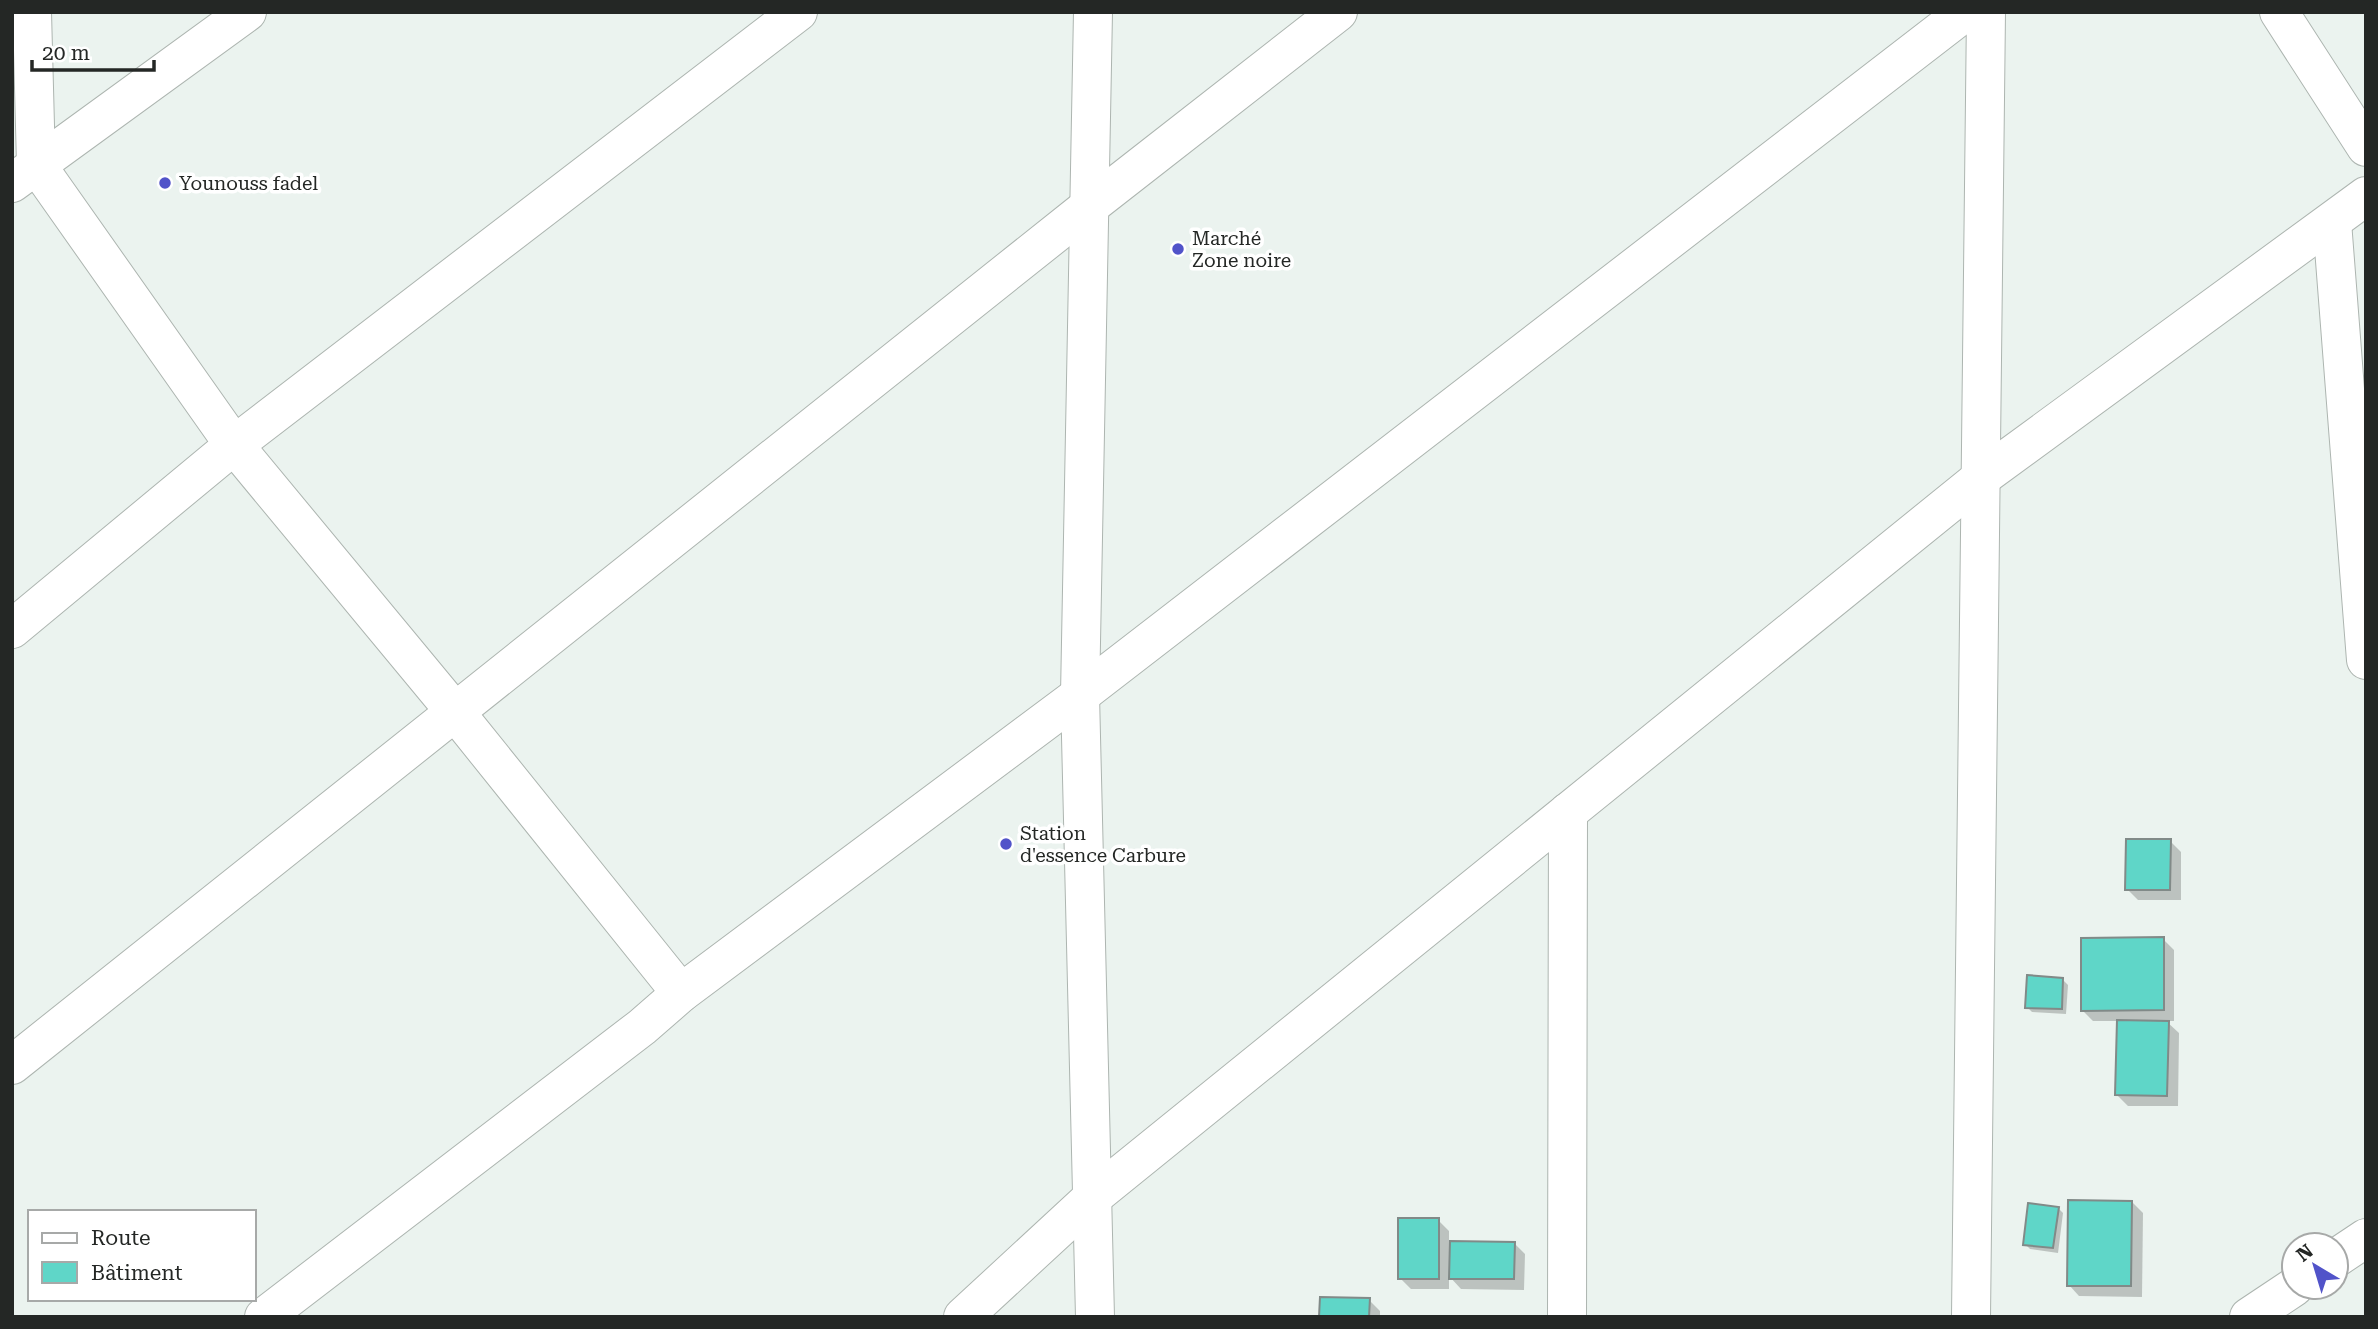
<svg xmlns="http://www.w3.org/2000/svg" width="2378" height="1329" viewBox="0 0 2378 1329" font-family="'Roboto Serif',serif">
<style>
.shadow{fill:#0003}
.building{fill:#5fd6c8;stroke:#818a88;stroke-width:2}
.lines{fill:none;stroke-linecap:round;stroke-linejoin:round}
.minor-casing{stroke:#adb5b0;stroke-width:40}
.minor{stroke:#fff;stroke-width:38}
.poi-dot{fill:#5153c9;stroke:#fff;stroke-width:2.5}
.labels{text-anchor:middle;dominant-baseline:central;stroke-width:7;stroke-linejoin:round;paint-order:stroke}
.poi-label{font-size:19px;fill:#242725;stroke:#fff;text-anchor:start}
</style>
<rect width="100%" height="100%" fill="#ebf3ef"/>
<g class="shadow">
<polygon points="2170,841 2181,852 2181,900 2138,900 2127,889"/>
<polygon points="2163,939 2174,950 2174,1021 2166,1021 2179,1033 2178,1106 2128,1106 2117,1095 2119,1021 2093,1021 2082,1010"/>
<polygon points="2063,980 2068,985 2066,1014 2032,1012 2027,1007"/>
<polygon points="2132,1202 2143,1213 2142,1297 2079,1296 2069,1285"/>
<polygon points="2058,1208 2063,1213 2058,1253 2030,1249 2025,1244"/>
<polygon points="1438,1220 1449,1231 1449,1243 1514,1243 1525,1254 1524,1290 1461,1289 1449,1276 1449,1289 1411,1289 1400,1278"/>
<polygon points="1369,1300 1380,1311 1380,1317 1321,1317"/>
</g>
<g class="building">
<polygon points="2126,839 2171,839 2170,890 2125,890"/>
<polygon points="2164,937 2164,1010 2081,1011 2081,938"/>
<polygon points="2027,975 2063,978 2062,1009 2025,1008"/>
<polygon points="2117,1020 2169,1021 2167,1096 2115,1095"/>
<polygon points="2068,1200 2132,1201 2131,1286 2067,1286"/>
<polygon points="2028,1203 2059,1207 2053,1248 2023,1245"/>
<rect x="1398" y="1218" width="41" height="61"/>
<polygon points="1450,1241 1515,1242 1514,1279 1449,1279"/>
<polygon points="1320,1297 1370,1298 1369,1317 1319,1317"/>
</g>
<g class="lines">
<defs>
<g id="minor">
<polyline points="32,12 36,164 234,445 456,713 681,993"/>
<polyline points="1093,12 1080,695 1095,1317"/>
<polyline points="2279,12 2366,147"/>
<polyline points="12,183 247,12"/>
<polyline points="2332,222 2366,660"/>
<polyline points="12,629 234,445 798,12"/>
<polyline points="12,1065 1091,205 1338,12"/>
<polyline points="2336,1258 2366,1238"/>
<polyline points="264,1317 642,1027 681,993 1080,695 1965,12"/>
<polyline points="963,1317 1094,1196 1982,477 2366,196"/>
<polyline points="1567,1317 1568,812"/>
<polyline points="1971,1317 1986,12"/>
<polyline points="2249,1317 2294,1287"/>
</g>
</defs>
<use href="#minor" class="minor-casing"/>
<use href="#minor" class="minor"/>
</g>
<g class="poi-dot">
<circle cx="165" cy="183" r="7"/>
<circle cx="1178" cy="249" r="7"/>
<circle cx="1006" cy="844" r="7"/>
</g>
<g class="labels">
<g class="poi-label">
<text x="179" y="183">Younouss fadel</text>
<text x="1192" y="238">Marché<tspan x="1192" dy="22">Zone noire</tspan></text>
<text x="1020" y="833">Station<tspan x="1020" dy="22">d'essence Carbure</tspan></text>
</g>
</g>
<rect width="2378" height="1329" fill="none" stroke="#242725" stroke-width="28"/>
<rect x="28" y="1210" width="228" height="91" fill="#ffffff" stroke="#a7a9a8" stroke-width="2"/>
<rect x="42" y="1233" width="35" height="10" fill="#ffffff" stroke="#a7a9a8" stroke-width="2"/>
<text x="91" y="1245" font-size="21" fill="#242725">Route</text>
<rect x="42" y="1262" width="35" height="21" fill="#5fd6c8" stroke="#a7a9a8" stroke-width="2"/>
<text x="91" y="1280" font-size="21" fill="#242725">Bâtiment</text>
<g transform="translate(2315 1266) rotate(322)"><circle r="33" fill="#ffffff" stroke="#a7a9a8" stroke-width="2"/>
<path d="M0-5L12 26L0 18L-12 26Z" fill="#5153c9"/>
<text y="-10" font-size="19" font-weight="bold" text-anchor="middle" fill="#242725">N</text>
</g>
<path d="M32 60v10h122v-10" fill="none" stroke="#242725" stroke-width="3.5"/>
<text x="42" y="60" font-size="21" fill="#242725" stroke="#ffffff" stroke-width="5" paint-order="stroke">20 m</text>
</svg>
